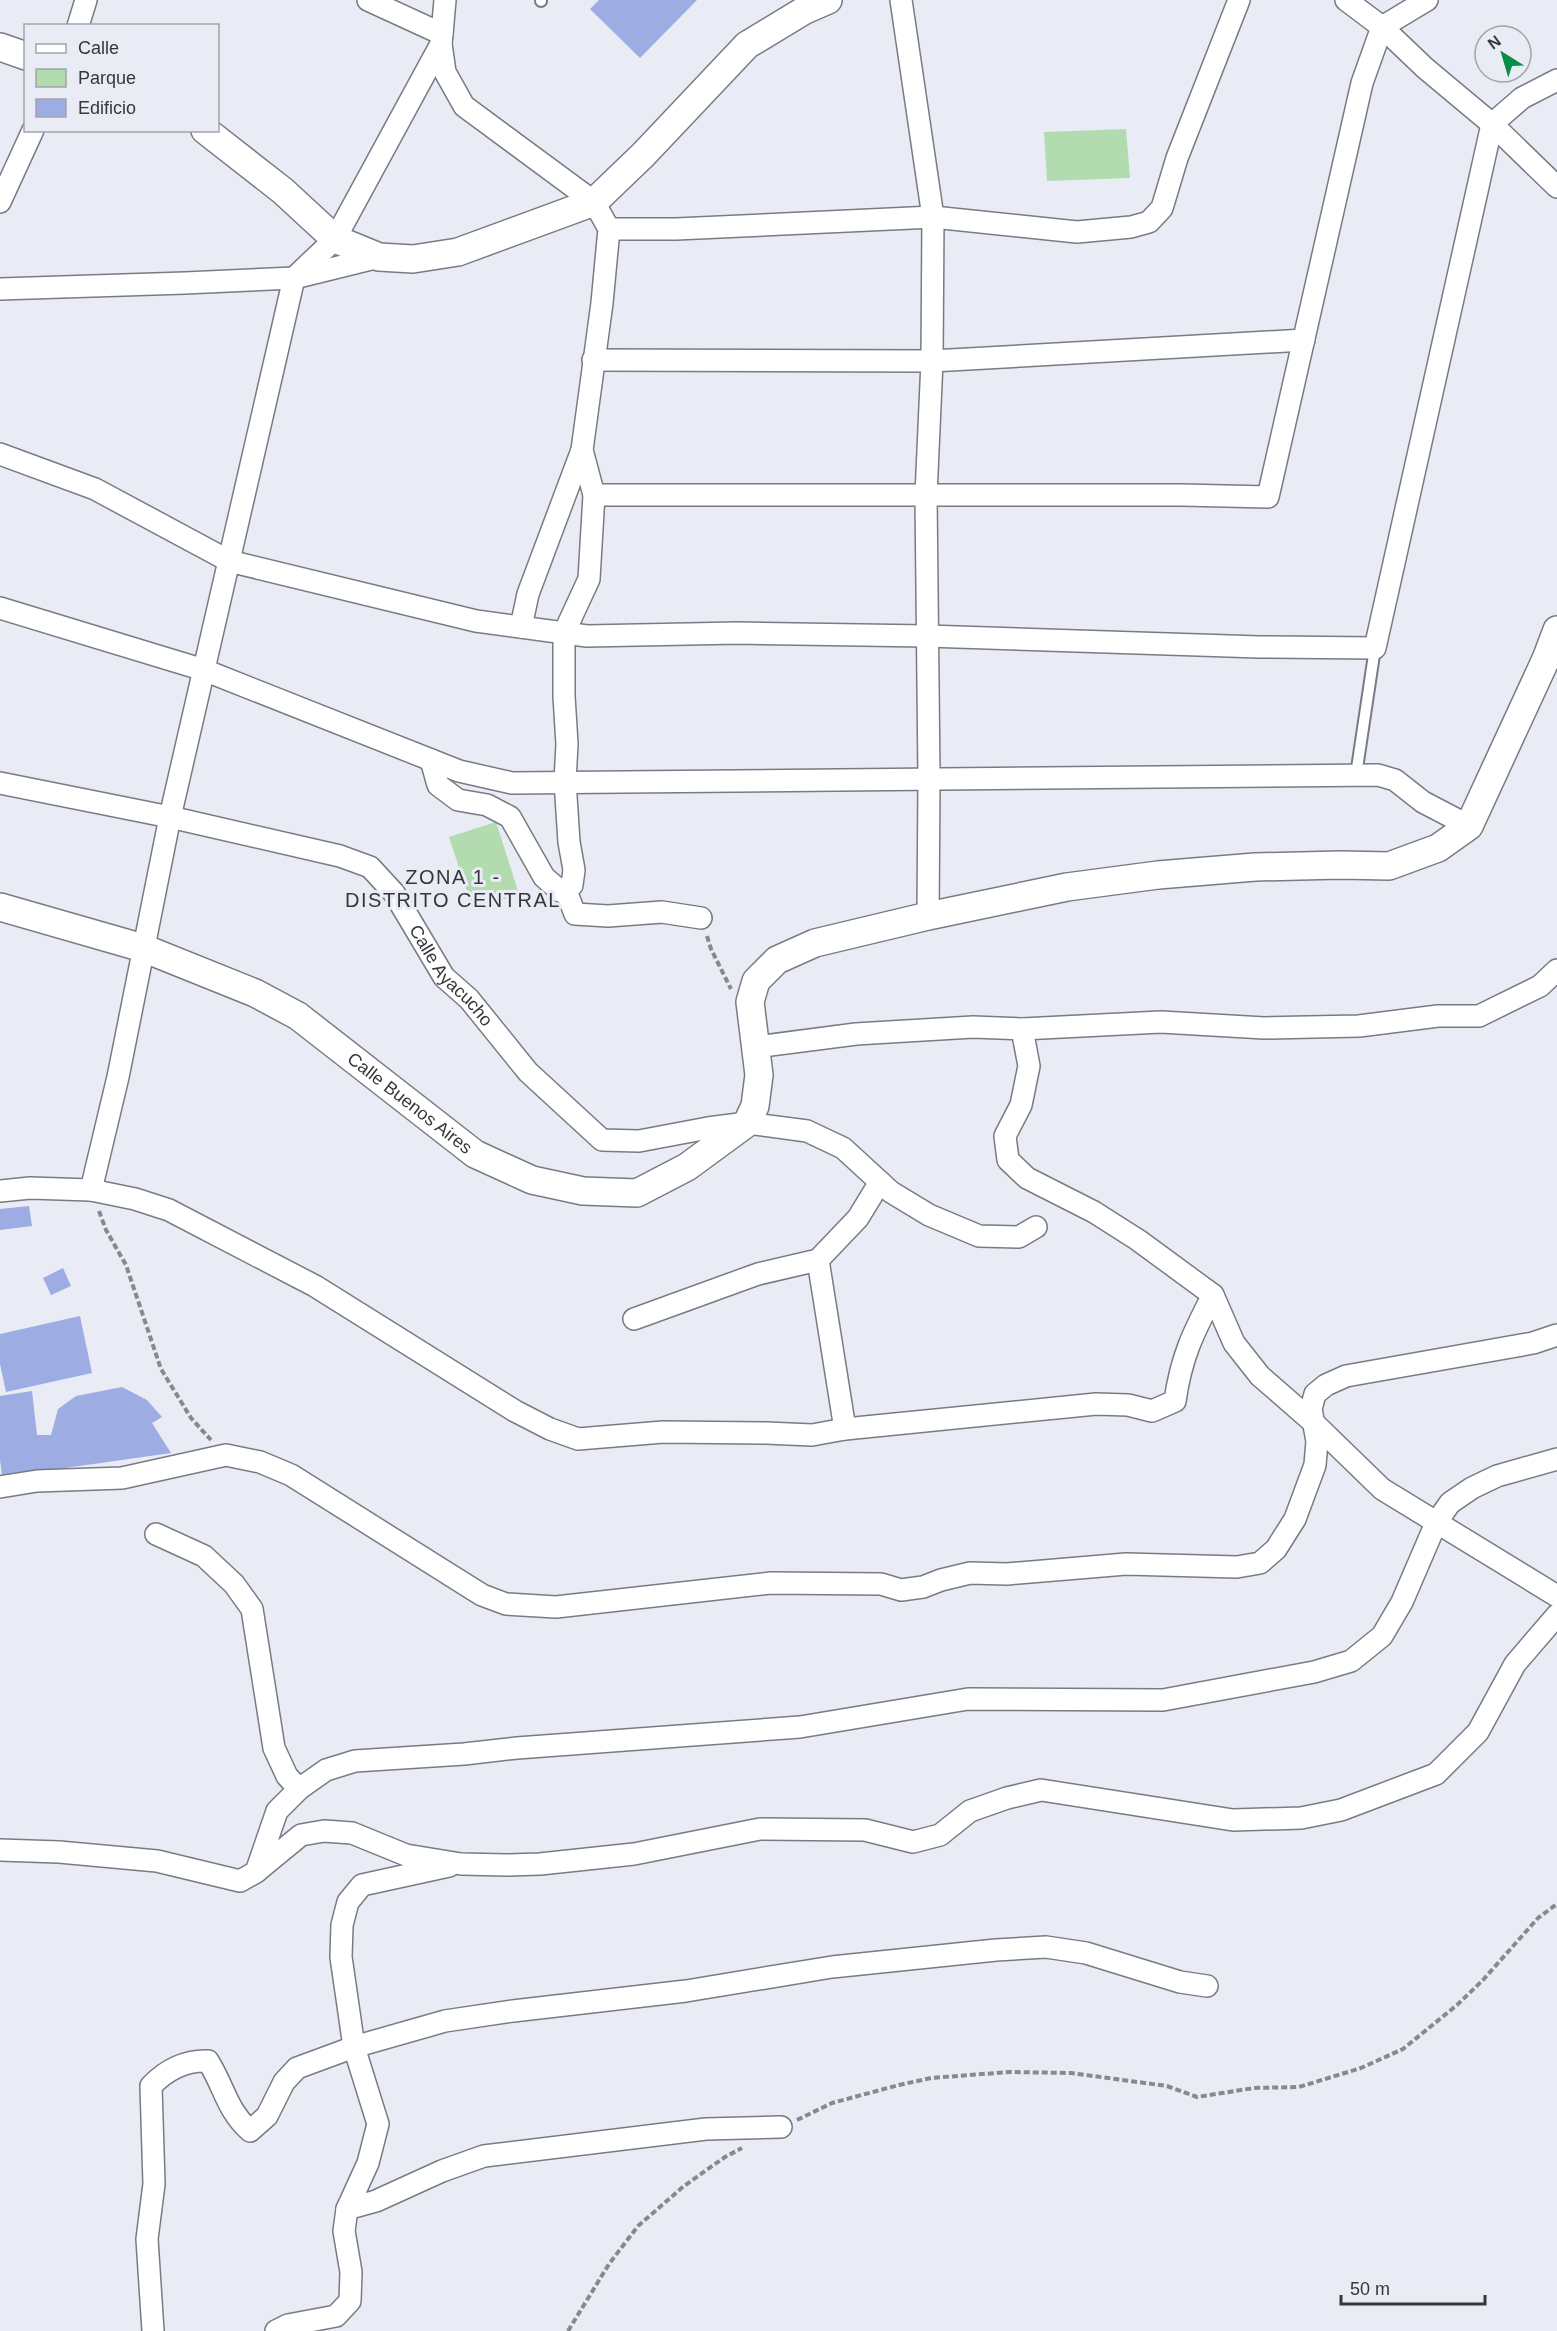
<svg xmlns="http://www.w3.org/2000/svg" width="1557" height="2331" viewBox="0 0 1557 2331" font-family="Arial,sans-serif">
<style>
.green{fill:#b2dcb0}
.building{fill:#9eace4}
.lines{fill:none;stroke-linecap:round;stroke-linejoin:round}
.service-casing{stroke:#787b83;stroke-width:14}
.minor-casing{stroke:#787b83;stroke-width:24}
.tertiary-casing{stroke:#787b83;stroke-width:30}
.path{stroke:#87898f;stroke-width:4;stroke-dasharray:6 3;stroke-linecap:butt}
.service{stroke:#fff;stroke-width:10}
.minor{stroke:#fff;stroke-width:21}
.tertiary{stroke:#fff;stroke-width:27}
.labels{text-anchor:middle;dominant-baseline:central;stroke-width:6;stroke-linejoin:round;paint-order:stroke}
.street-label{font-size:18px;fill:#36373a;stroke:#e9ecf5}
.neighbourhood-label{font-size:20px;letter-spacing:1.5px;fill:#36373a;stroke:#e9ecf5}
</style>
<rect width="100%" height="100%" fill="#e9ecf5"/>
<g class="green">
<polygon points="1126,129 1130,178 1047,181 1044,132"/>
<polygon points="496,822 519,894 473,910 449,837"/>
</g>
<g class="building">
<polygon points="599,0 697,0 640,58 590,9"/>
<polygon points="29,1206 32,1226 0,1230 0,1209"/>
<polygon points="63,1268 71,1286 51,1295 43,1278"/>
<polygon points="80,1316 92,1373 6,1392 0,1364 0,1334"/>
<polygon points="122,1387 147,1400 162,1417 152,1423 171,1453 2,1477 0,1459 0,1396 32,1391 37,1435 51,1435 58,1409 76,1396"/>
</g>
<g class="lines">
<defs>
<g id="service">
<polyline points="541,1 541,0"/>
<polyline points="1356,775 1375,648"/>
</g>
<g id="minor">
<polyline points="368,0 442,34 441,44 445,72 464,106 594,202 609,229 602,303 582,450 594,495 589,579 564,633 564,696 567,744 565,781 569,842 574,870 572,885 560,891 544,877 510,817 487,805 458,800 438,785 431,760"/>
<polyline points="901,0 933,217 932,361 926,495 929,779 928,916"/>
<polyline points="1346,0 1382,27 1425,68 1492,124 1557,187"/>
<polyline points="78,26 86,0"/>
<polyline points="442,34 445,0"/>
<polyline points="0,202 33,130"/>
<polyline points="609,229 676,229 933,217 1077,232 1131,227 1149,222 1162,208 1177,158 1239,0"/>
<polyline points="0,289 185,283 294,278 379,257"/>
<polyline points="593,360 932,361 1304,340"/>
<polyline points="0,454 95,489 229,561 476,621 587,636 738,633 927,636 1259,647 1375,648 1492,124 1522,98 1557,80"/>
<polyline points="594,495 1182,495 1268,497 1362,83 1382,27 1427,0"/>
<polyline points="0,608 204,670 459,771 512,783 1378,775 1395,780 1423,802 1469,826"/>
<polyline points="521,627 528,594 582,450"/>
<path id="s1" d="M0 783 170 817 340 856 370 867 394 893 444 977 469 999 528 1072 602 1140 639 1141 708 1128 747 1123 807 1131 843 1148 891 1192 929 1215 979 1236 1019 1237 1036 1227"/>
<polyline points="565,888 575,914 608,916 662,912 701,918"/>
<polyline points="1022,1029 1029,1066 1021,1105 1005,1136 1008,1160 1027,1178 1094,1212 1138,1240 1213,1295 1234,1343 1260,1376 1314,1423 1382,1489 1557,1596"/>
<polyline points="756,1047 856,1034 973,1027 1022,1029 1161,1022 1264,1028 1359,1026 1438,1016 1479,1016 1540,986 1557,970"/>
<polyline points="91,1190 118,1077 170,817 294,278 335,239 441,44"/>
<path d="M0 1191 30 1188 91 1190 135 1199 169 1210 315 1286 515 1411 550 1429 578 1439 663 1432 766 1433 812 1435 845 1429 1096 1404 1128 1405 1152 1411 1175 1401C1181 1358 1193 1333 1213 1295"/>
<polyline points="818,1260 845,1429"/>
<polyline points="634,1319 758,1274 818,1260 858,1218 880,1182"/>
<polyline points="0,1487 37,1481 122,1478 226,1455 260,1462 291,1475 482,1595 506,1604 556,1607 771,1583 881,1584 901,1590 923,1587 941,1580 970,1573 1007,1574 1126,1564 1237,1567 1260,1563 1276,1549 1295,1519 1315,1465 1317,1441 1311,1409 1315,1394 1326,1385 1346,1376 1533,1343 1557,1335"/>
<polyline points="299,1789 326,1770 355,1761 464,1754 517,1748 800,1727 968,1699 1163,1700 1314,1672 1351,1661 1382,1636 1402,1602 1436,1523 1450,1503 1472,1488 1497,1476 1557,1459"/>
<polyline points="0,1850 59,1852 157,1861 240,1881 256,1872 277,1811 299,1789 287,1776 274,1748 252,1609 234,1584 204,1556 156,1534"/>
<polyline points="449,1866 362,1885 348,1902 342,1925 341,1957 354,2047 378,2124 368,2163 347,2209 376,2201 442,2171 484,2156 706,2129 781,2127"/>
<polyline points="256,1872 301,1835 324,1831 352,1833 406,1855 461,1864 507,1865 540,1864 634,1854 760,1829 865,1830 913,1842 940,1835 970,1811 1007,1798 1041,1790 1233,1820 1301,1818 1341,1810 1436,1774 1478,1732 1515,1664 1557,1615"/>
<path d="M153 2331 147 2239 154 2184 151 2086C166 2070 186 2060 208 2061 225 2088 226 2109 250 2131L267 2116 284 2082 297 2068 354 2047 445 2021 513 2011 686 1991 832 1967 996 1950 1046 1947 1086 1953 1180 1982 1207 1986"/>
<polyline points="276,2331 288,2325 336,2316 350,2301 351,2272 344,2231 347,2209"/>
</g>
<g id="tertiary">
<polyline points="0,47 26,56"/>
<polyline points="205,130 283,191 335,239 379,257 413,259 458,252 594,202 643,155 747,45 805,10 828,0"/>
<path id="s2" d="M0 907 143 948 255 993 298 1016 475 1154 532 1180 583 1191 637 1193 687 1167 747 1123 755 1106 759 1075 750 1002 756 981 777 960 815 943 928 916 1067 887 1158 875 1255 867 1340 865 1389 866 1438 848 1469 826 1546 659 1557 630"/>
</g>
</defs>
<use href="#service" class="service-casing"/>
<use href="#minor" class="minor-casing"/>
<use href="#tertiary" class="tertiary-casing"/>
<g class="path">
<polyline points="707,936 711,949 731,989"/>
<polyline points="99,1211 106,1230 126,1265 161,1369 191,1418 211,1440"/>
<polyline points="797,2120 832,2103 899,2085 931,2078 1009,2072 1071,2073 1167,2086 1197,2097 1254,2088 1299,2087 1361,2068 1403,2049 1457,2005 1483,1980 1538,1918 1557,1904"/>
<polyline points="568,2331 609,2264 638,2226 684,2186 725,2157 742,2148"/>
</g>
<use href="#service" class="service"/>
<use href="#minor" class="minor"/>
<use href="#tertiary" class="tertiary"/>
</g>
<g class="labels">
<g class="street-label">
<text stroke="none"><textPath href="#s1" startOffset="516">Calle Ayacucho</textPath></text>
<text stroke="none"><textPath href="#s2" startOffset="460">Calle Buenos Aires</textPath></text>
</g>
<g class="neighbourhood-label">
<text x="453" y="877">ZONA 1 -<tspan x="453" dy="23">DISTRITO CENTRAL</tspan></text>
</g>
</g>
<rect x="24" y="24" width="195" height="108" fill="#e9ecf5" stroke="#a1a4aa" stroke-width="1.5"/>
<rect x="36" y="44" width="30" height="9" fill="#ffffff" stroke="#a1a4aa" stroke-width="1.5"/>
<text x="78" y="54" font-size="18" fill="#36373a">Calle</text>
<rect x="36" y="69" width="30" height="18" fill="#b2dcb0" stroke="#a1a4aa" stroke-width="1.5"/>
<text x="78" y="84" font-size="18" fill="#36373a">Parque</text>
<rect x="36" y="99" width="30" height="18" fill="#9eace4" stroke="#a1a4aa" stroke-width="1.5"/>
<text x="78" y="114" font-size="18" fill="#36373a">Edificio</text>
<g transform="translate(1503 54) rotate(323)"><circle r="28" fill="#e9ecf5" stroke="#a1a4aa" stroke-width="1.5"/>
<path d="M0-4.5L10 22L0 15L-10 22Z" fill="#098c48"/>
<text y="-9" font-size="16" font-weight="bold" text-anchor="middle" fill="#36373a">N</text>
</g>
<path d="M1341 2295v9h144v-9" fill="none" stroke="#36373a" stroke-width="3"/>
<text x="1350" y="2295" font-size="18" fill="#36373a" stroke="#e9ecf5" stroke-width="4.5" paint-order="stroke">50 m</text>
</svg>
